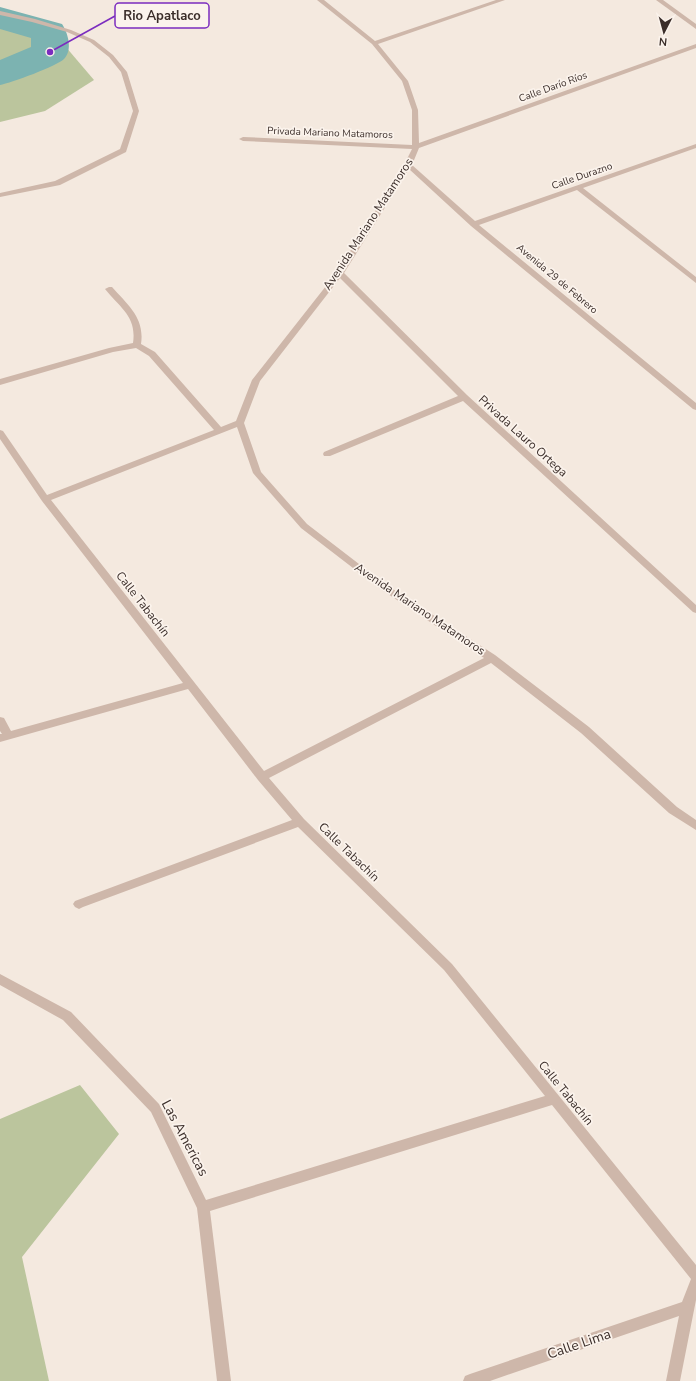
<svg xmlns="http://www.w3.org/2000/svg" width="696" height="1381" viewBox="0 0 696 1381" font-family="'Nunito Sans',sans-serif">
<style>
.green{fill:#bbc59d}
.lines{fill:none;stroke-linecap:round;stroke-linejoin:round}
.river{fill:#7cb3b1;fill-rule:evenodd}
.minor{fill:#ceb7aa;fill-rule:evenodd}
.labels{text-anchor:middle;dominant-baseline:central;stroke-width:3.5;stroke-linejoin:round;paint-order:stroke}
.far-street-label{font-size:10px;fill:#3b2e2a;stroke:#fbf3ec}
.street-label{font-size:12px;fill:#3b2e2a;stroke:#fbf3ec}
.near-street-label{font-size:14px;fill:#3b2e2a;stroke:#fbf3ec}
.leader{fill:none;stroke:#7b2cbf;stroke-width:1.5}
.callout-dot{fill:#7b2cbf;stroke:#fbf3ec;stroke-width:1.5}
.callout{fill:#fbf3ec;stroke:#7b2cbf;stroke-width:1.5}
.callout-label{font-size:13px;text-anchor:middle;font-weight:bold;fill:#3b2e2a}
</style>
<rect width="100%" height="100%" fill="#f4e9df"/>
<g class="green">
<polygon points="0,26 65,46 94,80 45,111 0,122"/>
<polygon points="80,1085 119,1134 22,1257 49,1381 0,1381 0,1119"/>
</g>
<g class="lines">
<path class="river" d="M0 7 62 24C68 33 73 50 64 59 57 66 11 83 0 85V60L31 47V38L0 29Z"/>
<g class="minor">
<path d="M317 0H324L375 41 496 0H505L378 44 408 81 418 110 419 143 696 44V48L419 148 412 165 475 221 696 144V148L583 188 696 277V283L577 190 479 225 696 403V410L693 409 471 226 409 169 344 273 467 395 696 605V613L693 612 463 401 330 456H324L323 454 324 452 458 396 340 278 260 381 244 423 261 472 307 524 385 584 495 655 589 727 677 807 696 820V830L669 813 581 733 491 663 269 778 304 819 452 964 696 1265V1300L680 1381H666L679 1316 490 1381H463L465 1376 470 1374 682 1302 691 1279 552 1105 210 1211 231 1381H217L197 1208 151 1112 63 1020 0 985V974L71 1012 159 1104 206 1200 545 1096 444 970 298 827 83 907 79 909 75 907 73 904 75 901 292 820 258 780 188 689 0 742V734H2L0 731V717L4 718 11 731 183 683 42 501 0 439V430L3 431 47 495 214 430 149 356 136 348 113 352 0 385V379L109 348 133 343C137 316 120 308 105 289L109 287H112C128 305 145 318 141 344L155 352 221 427 236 421 252 380 337 272 404 165 412 149 243 141 239 139 243 137 412 145V110L402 81 372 44ZM237 427 253 473 301 528 379 588 484 658 264 771 51 500Z"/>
<polygon points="656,0 663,0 696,24 696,29"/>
<polygon points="0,11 35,19 71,30 94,40 113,55 127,72 139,111 126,152 60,185 0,197 0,193 55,181 120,149 133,111 121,72 109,57 90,42 67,32 32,22 0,15"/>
</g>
</g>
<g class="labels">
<g class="far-street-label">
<text transform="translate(553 87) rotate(-20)">Calle Darío Ríos</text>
<text transform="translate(330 133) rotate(2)">Privada Mariano Matamoros</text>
<text transform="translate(582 176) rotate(-19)">Calle Durazno</text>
<text transform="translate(557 279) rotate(40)">Avenida 29 de Febrero</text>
</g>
<g class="street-label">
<text transform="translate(368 224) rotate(-57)">Avenida Mariano Matamoros</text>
<text transform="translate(523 436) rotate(42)">Privada Lauro Ortega</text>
<text transform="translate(143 604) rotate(52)">Calle Tabachín</text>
<text transform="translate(420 609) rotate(34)">Avenida Mariano Matamoros</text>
<text transform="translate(349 852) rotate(44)">Calle Tabachín</text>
<text transform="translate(566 1093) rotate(51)">Calle Tabachín</text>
</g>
<g class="near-street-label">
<text transform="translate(185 1138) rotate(62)">Las Americas</text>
<text transform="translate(579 1344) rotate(-19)">Calle Lima</text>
</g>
</g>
<path class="leader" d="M50 52L115 16"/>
<circle class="callout-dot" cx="50" cy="52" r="4"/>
<rect class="callout" x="115" y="3" width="94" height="25" rx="4"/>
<g class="callout-label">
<text x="162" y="20">Rio Apatlaco</text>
</g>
<g transform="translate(664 32) rotate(186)" stroke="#fbf3ec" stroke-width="3" paint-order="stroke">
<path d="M0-3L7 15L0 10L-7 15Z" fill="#3b2e2a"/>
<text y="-6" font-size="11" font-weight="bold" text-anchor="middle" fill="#3b2e2a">N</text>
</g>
</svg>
